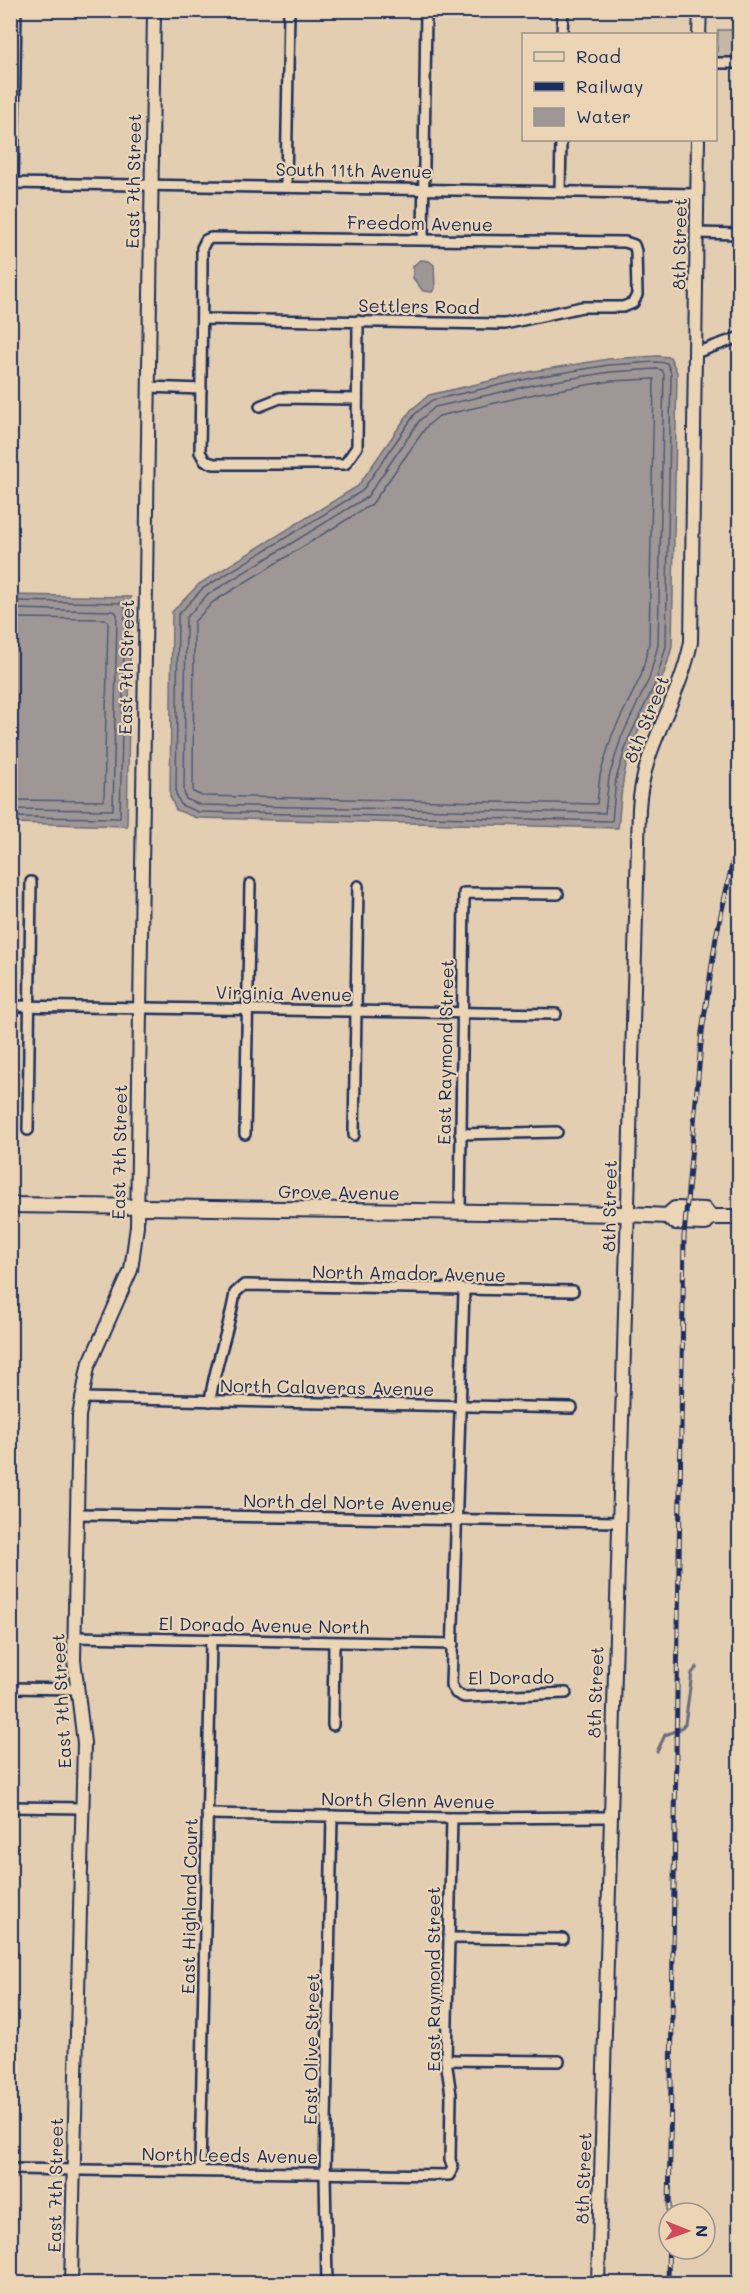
<svg xmlns="http://www.w3.org/2000/svg" width="750" height="2294" viewBox="0 0 750 2294" font-family="Mali,sans-serif">
<style>
.grass{fill:#c6b7a5;stroke:#707382;stroke-width:1.5}
.water{fill:#9f9795;stroke:#6a6d7f;stroke-width:1.5}
.lines{fill:none;stroke-linecap:round;stroke-linejoin:round}
.shore{stroke:#505974;stroke-width:1.5}
.stream{stroke:#6a6d7f;stroke-width:3}
.minor-casing{stroke:#1b2f5e;stroke-width:14}
.tertiary-casing{stroke:#1b2f5e;stroke-width:16}
.secondary-casing{stroke:#1b2f5e;stroke-width:18}
.minor{stroke:#ecd5b4;stroke-width:9}
.tertiary{stroke:#ecd5b4;stroke-width:12}
.secondary{stroke:#ecd5b4;stroke-width:14}
.rail-casing{stroke:#1b2f5e;stroke-width:5}
.rail{stroke:#ecd5b4;stroke-width:3;stroke-dasharray:9;stroke-linecap:butt}
.labels{text-anchor:middle;dominant-baseline:central;stroke-width:4.5;stroke-linejoin:round;paint-order:stroke}
.street-label{font-size:18px;fill:#1b2f5e;stroke:#ecd5b4}
</style>
<rect width="100%" height="100%" fill="#e4ceb1"/>
<filter id="ink" filterUnits="userSpaceOnUse"><feTurbulence type="fractalNoise" baseFrequency=".0167" numOctaves="2"/><feDisplacementMap in="SourceGraphic" scale="12" xChannelSelector="R" yChannelSelector="G"/><feConvolveMatrix kernelMatrix="1 2 1 2 8 2 1 2 1" color-interpolation-filters="sRGB"/></filter>
<g filter="url(#ink)">
<polygon class="grass" points="718,30 739,30 739,57 717,57"/>
<g class="water">
<polygon points="420,260 429,261 434,265 435,288 432,292 423,291 413,278 413,266"/>
<path d="M657 356 670 357 677 372 672 646C664 681 648 709 634 741 622 769 621 798 618 828L197 818 176 810 170 796 172 612 199 584 358 486 411 410 429 395 534 371 609 359Z"/>
<polygon points="11,595 131,597 127,826 11,823"/>
</g>
<g class="lines">
<g class="shore">
<polygon points="656,362 667,363 671,373 666,646 656,682 628,740 616,779 612,821 198,812 181,805 176,794 178,615 202,589 362,491 415,414 432,400 536,377 609,365"/>
<polygon points="656,369 662,370 664,374 658,645 649,679 621,738 609,777 605,813 200,805 186,799 184,792 186,618 207,595 367,497 420,420 435,407 537,384 610,372"/>
<polygon points="654,379 649,644 641,676 612,735 600,775 597,804 202,796 193,792 194,622 213,602 372,504 427,426 439,416 539,393 611,381"/>
<polyline points="10,601 122,603 125,606 120,818 10,817"/>
<polyline points="10,609 114,611 117,614 113,810 10,809"/>
<polyline points="10,618 105,619 108,622 104,801 10,800"/>
</g>
<polyline class="stream" points="657,1752 665,1735 680,1729 685,1724 692,1673 697,1667"/>
<defs>
<g id="minor">
<polyline points="562,34 563,10"/>
<polyline points="716,63 740,63"/>
<polyline points="10,183 697,194"/>
<polyline points="13,183 16,10"/>
<polyline points="286,186 289,10"/>
<polyline points="560,190 561,140"/>
<polyline points="697,233 740,234"/>
<polyline points="423,239 426,10"/>
<path d="M202 319 499 324H505L582 307H623L633 303 637 295 636 251 634 245 625 242 211 238 206 240 202 248C202 316 201 384 200 452L205 461 214 464H345L357 447 358 321"/>
<polyline points="695,353 740,337"/>
<polyline points="148,387 201,389"/>
<polyline points="260,406 280,398 357,399"/>
<polyline points="10,1006 556,1014"/>
<polyline points="28,1130 31,882"/>
<polyline points="245,1134 250,884"/>
<polyline points="460,1134 557,1132"/>
<polyline points="354,1135 358,886"/>
<polyline points="460,1212 464,893 558,894"/>
<polyline points="464,1291 451,1685 456,1693 464,1697 566,1693"/>
<polyline points="81,1398 572,1408"/>
<path d="M210 1401C215 1364 229 1330 235 1293L244 1285 573 1291"/>
<polyline points="77,1514 618,1522"/>
<polyline points="74,1637 453,1644"/>
<polyline points="10,1688 77,1689"/>
<polyline points="333,1725 334,1643"/>
<polyline points="10,1807 83,1808"/>
<polyline points="207,1814 452,1818 609,1817"/>
<polyline points="449,1938 563,1939"/>
<polyline points="446,2060 559,2061"/>
<polyline points="10,2169 449,2175 453,2168 450,2160 451,2095 446,2060 452,1818"/>
<polyline points="200,2171 211,1641"/>
<polyline points="327,2284 325,2174 332,1816"/>
</g>
<g id="tertiary">
<polyline points="699,34 700,10"/>
<polyline points="71,2284 84,1743 74,1660 79,1416 88,1367 131,1270 137,1226 154,10"/>
<path d="M598 2284 639 808C643 744 679 703 691 642L698 140"/>
</g>
<g id="secondary">
<polyline points="10,1205 627,1214 667,1216 675,1222 705,1223 710,1217 740,1217"/>
<polyline points="667,1216 675,1209 705,1210 710,1217"/>
</g>
</defs>
<use href="#minor" class="minor-casing"/>
<use href="#tertiary" class="tertiary-casing"/>
<use href="#secondary" class="secondary-casing"/>
<use href="#minor" class="minor"/>
<use href="#tertiary" class="tertiary"/>
<use href="#secondary" class="secondary"/>
<defs>
<g id="rail">
<polyline points="669,2213 684,1236 702,1032 716,937 740,829"/>
<polyline points="668,2284 669,2217"/>
</g>
</defs>
<use href="#rail" class="rail-casing"/>
<use href="#rail" class="rail"/>
</g>
</g>
<g class="labels">
<g class="street-label">
<text transform="translate(354 170) rotate(1)">South 11th Avenue</text>
<text transform="translate(133 181) rotate(-89)">East 7th Street</text>
<text transform="translate(420 223) rotate(1)">Freedom Avenue</text>
<text transform="translate(679 244) rotate(-89)">8th Street</text>
<text transform="translate(419 306) rotate(1)">Settlers Road</text>
<text transform="translate(126 667) rotate(-89)">East 7th Street</text>
<text transform="translate(646 719) rotate(-68)">8th Street</text>
<text transform="translate(284 993) rotate(1)">Virginia Avenue</text>
<text transform="translate(445 1052) rotate(-89)">East Raymond Street</text>
<text transform="translate(119 1152) rotate(-89)">East 7th Street</text>
<text transform="translate(339 1192) rotate(1)">Grove Avenue</text>
<text transform="translate(609 1206) rotate(-89)">8th Street</text>
<text transform="translate(409 1273) rotate(1)">North Amador Avenue</text>
<text transform="translate(327 1387) rotate(1)">North Calaveras Avenue</text>
<text transform="translate(348 1502) rotate(1)">North del Norte Avenue</text>
<text transform="translate(264 1625) rotate(1)">El Dorado Avenue North</text>
<text transform="translate(511 1677) rotate(-1)">El Dorado</text>
<text transform="translate(595 1692) rotate(-88)">8th Street</text>
<text transform="translate(61 1701) rotate(-93)">East 7th Street</text>
<text transform="translate(408 1800) rotate(1)">North Glenn Avenue</text>
<text transform="translate(189 1906) rotate(-89)">East Highland Court</text>
<text transform="translate(433 1979) rotate(-90)">East Raymond Street</text>
<text transform="translate(311 2049) rotate(-89)">East Olive Street</text>
<text transform="translate(230 2155) rotate(1)">North Leeds Avenue</text>
<text transform="translate(583 2178) rotate(-88)">8th Street</text>
<text transform="translate(55 2185) rotate(-89)">East 7th Street</text>
</g>
</g>
<rect width="750" height="2294" fill="none" stroke="#ecd5b4" stroke-width="36"/>
<rect x="18" y="18" width="714" height="2258" fill="none" stroke="#1b2f5e" stroke-width="2" filter="url(#ink)"/>
<rect x="522" y="33" width="195" height="108" fill="#ecd5b4" stroke="#989392" stroke-width="1.5"/>
<rect x="534" y="52" width="30" height="9" fill="#ecd5b4" stroke="#989392" stroke-width="1.5"/>
<text x="576" y="63" font-size="18" fill="#1b2f5e">Road</text>
<rect x="534" y="82" width="30" height="9" fill="#1b2f5e" stroke="#989392" stroke-width="1.5"/>
<text x="576" y="93" font-size="18" fill="#1b2f5e">Railway</text>
<rect x="534" y="108" width="30" height="18" fill="#9f9795" stroke="#989392" stroke-width="1.5"/>
<text x="576" y="123" font-size="18" fill="#1b2f5e">Water</text>
<g transform="translate(687 2231) rotate(91)"><circle r="28" fill="#ecd5b4" stroke="#989392" stroke-width="1.5"/>
<path d="M0-4.5L10 22L0 15L-10 22Z" fill="#d1495b"/>
<text y="-9" font-size="16" font-weight="bold" text-anchor="middle" fill="#1b2f5e">N</text>
</g>
</svg>
